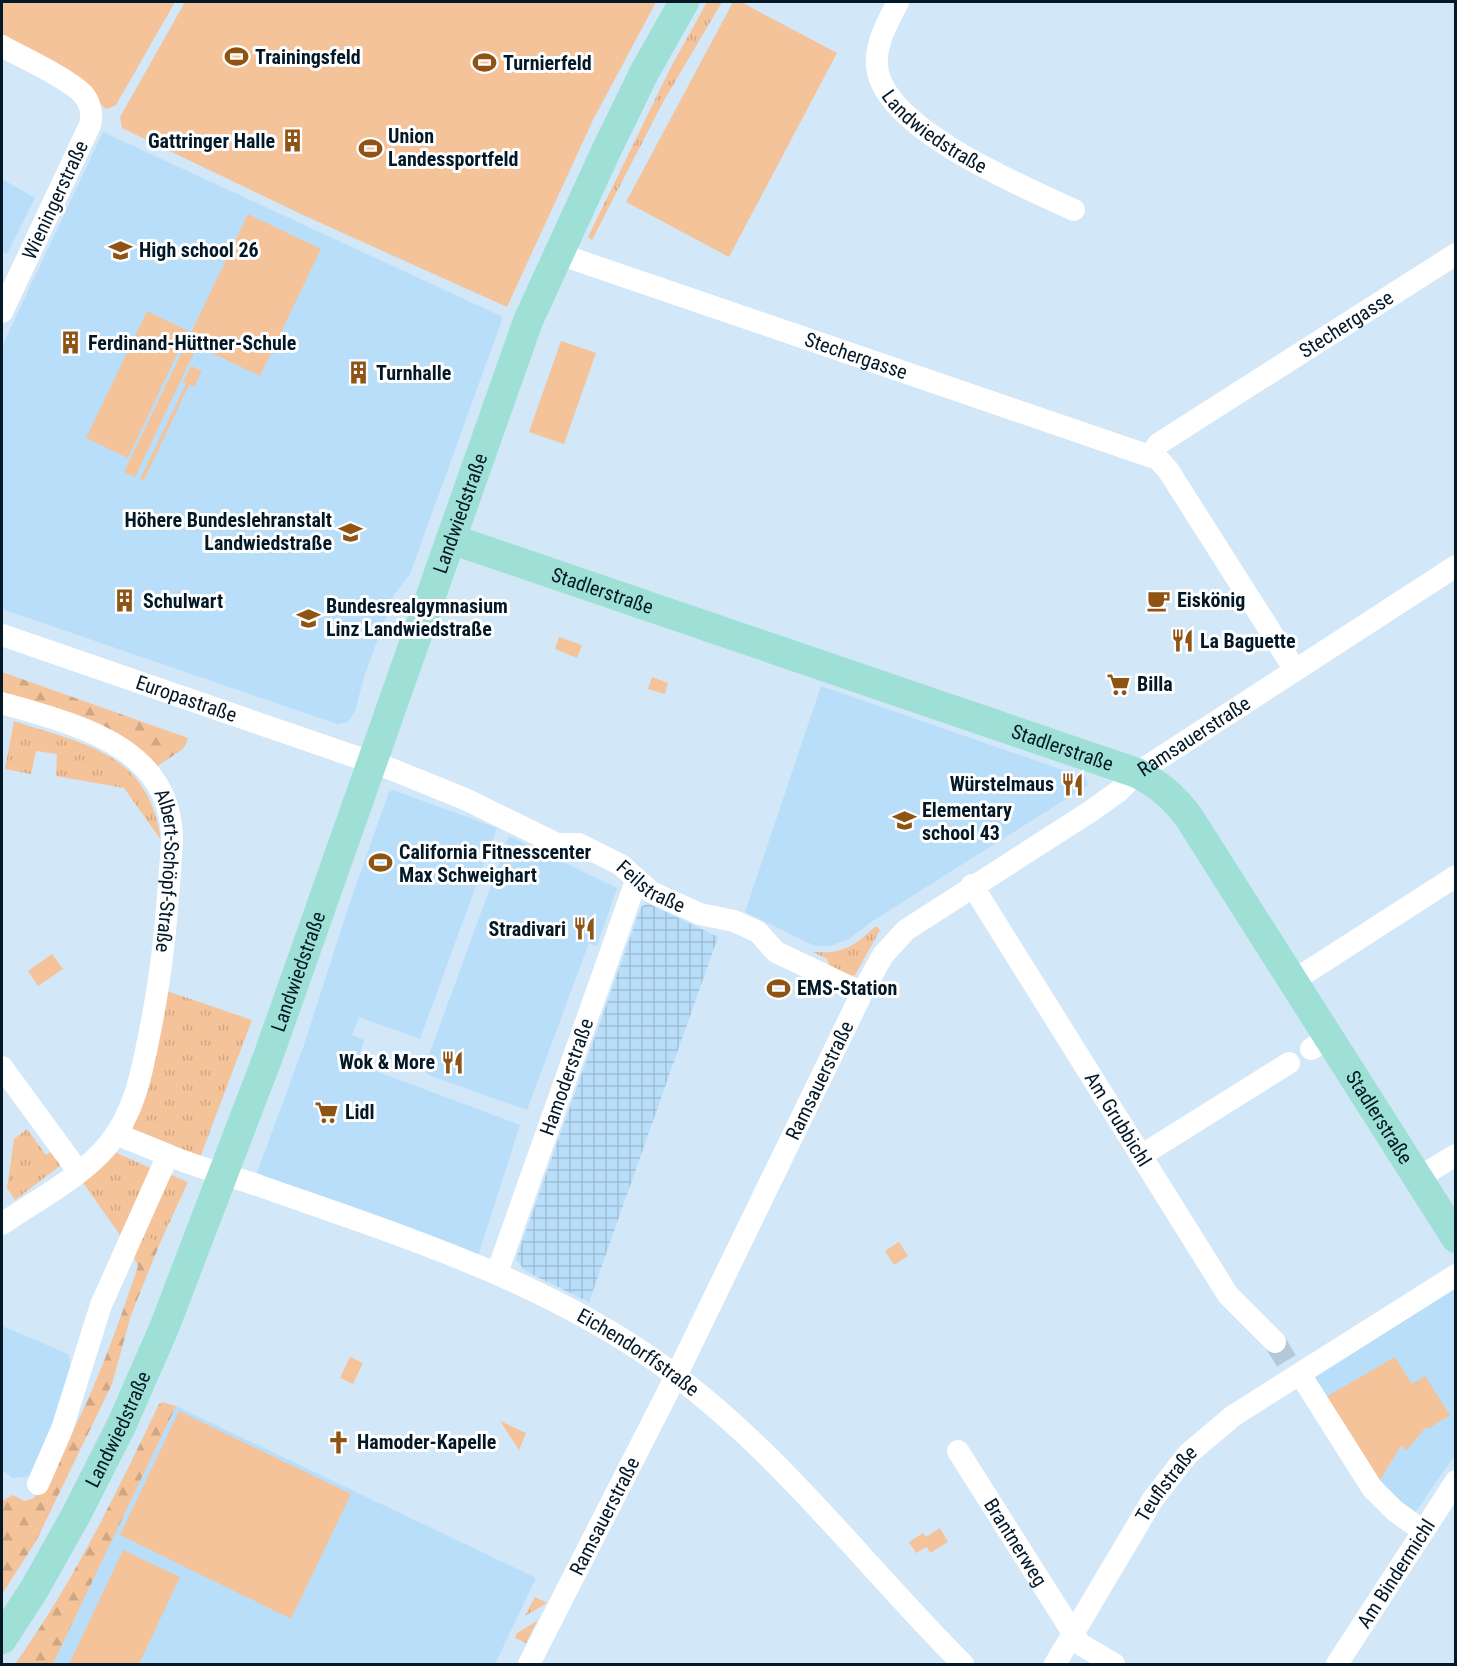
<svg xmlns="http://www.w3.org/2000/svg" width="1457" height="1666" viewBox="0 0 1457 1666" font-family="'Roboto Condensed',sans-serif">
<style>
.built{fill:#b9defa}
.industrial{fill:url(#industrial-grid)}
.grass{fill:url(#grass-tufts)}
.forest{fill:url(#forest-firs)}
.park{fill:#f5c399}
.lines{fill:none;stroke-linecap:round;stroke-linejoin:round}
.minor-tunnel{stroke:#b3c8d9;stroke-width:22;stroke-dasharray:22 11;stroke-linecap:butt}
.minor{stroke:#fff;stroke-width:22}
.major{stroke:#9ee0d6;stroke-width:30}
.labels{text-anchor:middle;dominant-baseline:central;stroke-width:6;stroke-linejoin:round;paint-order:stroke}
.poi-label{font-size:20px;font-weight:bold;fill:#041928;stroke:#fff;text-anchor:start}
.street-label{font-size:20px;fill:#041928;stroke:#fff}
</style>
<defs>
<pattern id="industrial-grid" width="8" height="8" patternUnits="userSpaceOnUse" patternTransform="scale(1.5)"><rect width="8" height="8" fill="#b9defa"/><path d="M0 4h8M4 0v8" fill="none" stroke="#9dbed6"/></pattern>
<pattern id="grass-tufts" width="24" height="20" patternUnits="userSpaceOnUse" patternTransform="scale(1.5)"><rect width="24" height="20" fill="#f5c399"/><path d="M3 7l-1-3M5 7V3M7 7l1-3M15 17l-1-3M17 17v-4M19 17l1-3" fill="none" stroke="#d0a784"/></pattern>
<pattern id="forest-firs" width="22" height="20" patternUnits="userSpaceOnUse" patternTransform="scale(1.5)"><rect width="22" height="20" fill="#f5c399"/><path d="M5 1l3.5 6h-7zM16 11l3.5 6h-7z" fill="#d0a784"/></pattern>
</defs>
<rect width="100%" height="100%" fill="#d2e7f8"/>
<g class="built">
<polygon points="103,132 503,317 410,574 394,595 364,677 355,711 348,722 337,724 2,609 2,346"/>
<polygon points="2,179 35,198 7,254 2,252"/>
<polygon points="821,686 1086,778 1088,785 874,920 849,939 830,946 815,946 745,912"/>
<polygon points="393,790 497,828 420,1039 359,1017 352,1035 364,1040 357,1064 520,1125 477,1259 255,1178 304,1045 349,905 389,792"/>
<polygon points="509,836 617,888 597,946 589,943 527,1110 428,1075 424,1069"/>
<polygon points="1455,1284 1455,1455 1414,1514 1377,1485 1401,1446 1407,1449 1426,1427 1426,1377 1412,1385 1324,1398 1314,1381 1316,1374"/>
<polygon points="2,1326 68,1354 73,1374 34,1476 13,1478 2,1470"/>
<polygon points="176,1406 536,1578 495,1664 53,1664"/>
</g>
<polygon class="industrial" points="647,903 718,937 589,1302 525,1271 516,1259 641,907"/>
<g class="grass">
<polygon points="707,2 722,2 663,102 592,240 588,237 671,67"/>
<path d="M14 721C86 745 148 752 161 840L124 788 56 776 57 754 36 751 31 774 5 769Z"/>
<path d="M876 926 880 930 855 975 845 978 832 973 827 959 813 952C844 954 854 946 876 926Z"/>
<polygon points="167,991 252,1020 199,1160 132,1129"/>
<polygon points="27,1129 46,1155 52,1151 61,1165 15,1200 7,1188 14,1139"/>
<polygon points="112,1151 153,1169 120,1235 79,1177"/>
<polygon points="169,1174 188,1182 160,1243 142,1235"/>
<polygon points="535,1597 547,1603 525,1616"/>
<polygon points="537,1621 526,1643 515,1638 517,1633"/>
</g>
<g class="forest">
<polygon points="2,672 188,738 183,749 156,767 2,694"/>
<path d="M142 1235 160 1243 131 1315 112 1384 36 1541 2 1594V1501L13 1495 24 1501 34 1498C82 1427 111 1347 138 1266L134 1257Z"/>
<path d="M163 1402 176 1406 53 1664H15C73 1583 116 1494 159 1404Z"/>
</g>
<g class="park">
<polygon points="2,2 175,2 116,105 107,109 2,42"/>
<polygon points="185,2 656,2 593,120 507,307 303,215 122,128 120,117"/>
<polygon points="733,2 741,2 837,53 729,257 626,202"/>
<polygon points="248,214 321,249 260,376 197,346 135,477 124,472"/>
<polygon points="147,311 188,331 128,458 86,438"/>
<polygon points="561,341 596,353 564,444 529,432"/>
<polygon points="191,366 202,371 194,387 189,385 144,480 140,479 186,384 183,382"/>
<polygon points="559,637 582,645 577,658 555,649"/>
<polygon points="652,677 668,683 665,694 648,689"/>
<polygon points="52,954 63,969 38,986 28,971"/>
<polygon points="899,1242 908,1256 894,1265 885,1251"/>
<polygon points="350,1357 363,1363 353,1384 340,1378"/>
<polygon points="1395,1357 1412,1384 1425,1376 1450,1415 1428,1429 1426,1427 1407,1450 1401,1446 1377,1485 1324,1398"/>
<polygon points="179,1411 351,1494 291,1619 120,1535"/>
<polygon points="500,1421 526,1433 519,1450"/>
<polygon points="940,1528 948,1542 930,1553 927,1547 916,1553 909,1542 923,1533 926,1537"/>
<polygon points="123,1550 180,1577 139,1664 69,1664"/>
</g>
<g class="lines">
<polyline class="minor-tunnel" points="1275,1342 1287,1362"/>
<g class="minor">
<path id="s1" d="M898 2C888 21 875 44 877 66 882 128 1022 186 1074 210"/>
<path d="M2 46C23 58 66 77 83 94 90 102 93 114 90 125L2 312"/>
<path id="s2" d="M559 254 1158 459 1168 470 1295 670"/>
<path id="s3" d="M1151 456 1158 444 1456 254"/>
<path id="s4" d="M2 635 391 769 465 799 557 844H579L621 865 651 892 700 914 734 921 758 932 776 952 862 993"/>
<path id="s5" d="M2 703C76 725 172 745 172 841 168 905 163 968 150 1031 142 1072 135 1112 108 1145 83 1176 35 1201 2 1224"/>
<path id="s6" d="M972 885 1228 1295 1275 1342"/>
<polyline points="1293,981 1456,876"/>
<polyline points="1311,1049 1329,1037"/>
<polyline points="2,1067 78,1171"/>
<polyline points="116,1134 168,1155"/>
<polyline points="1142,1155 1289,1063"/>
<polyline points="1418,1178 1456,1155"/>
<path id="s7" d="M497 1273 636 881"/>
<polyline points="1300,1374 1372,1488 1395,1511 1423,1531"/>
<path id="s8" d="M958 1451 1080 1644 1114 1664"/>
<path id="s9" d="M38 1484 62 1429 101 1305 168 1155C198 1168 229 1175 260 1186 396 1234 538 1278 657 1362 775 1445 862 1563 963 1664"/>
<path id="s10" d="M529 1664 676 1376 862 993 883 955 906 930 1091 811 1119 791 1137 773 1456 566"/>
<path id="s11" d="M1055 1664 1153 1499 1188 1454 1233 1416 1456 1275"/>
<path id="s12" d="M1337 1664 1456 1481"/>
</g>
<g class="major">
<path id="s13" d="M451 539 1137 773C1160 785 1175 798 1190 819L1456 1238"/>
<path id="s14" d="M2 1639 35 1588 76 1515 122 1424 164 1328 269 1054 528 321 606 151 644 73 684 2"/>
</g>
</g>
<defs>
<symbol id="stadium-bare" viewBox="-9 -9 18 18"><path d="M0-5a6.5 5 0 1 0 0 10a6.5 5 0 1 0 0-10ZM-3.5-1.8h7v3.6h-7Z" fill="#8f5313" stroke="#fff" stroke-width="2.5" paint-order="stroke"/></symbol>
<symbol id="building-bare" viewBox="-9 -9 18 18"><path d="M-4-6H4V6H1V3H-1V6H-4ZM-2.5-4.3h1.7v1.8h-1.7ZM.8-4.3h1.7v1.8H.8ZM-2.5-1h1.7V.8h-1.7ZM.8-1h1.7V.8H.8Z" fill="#8f5313" stroke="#fff" stroke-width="2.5" paint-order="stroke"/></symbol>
<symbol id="school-bare" viewBox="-9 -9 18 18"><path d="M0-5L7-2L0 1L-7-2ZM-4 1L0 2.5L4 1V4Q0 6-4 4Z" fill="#8f5313" stroke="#fff" stroke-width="2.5" paint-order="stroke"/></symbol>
<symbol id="cafe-bare" viewBox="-9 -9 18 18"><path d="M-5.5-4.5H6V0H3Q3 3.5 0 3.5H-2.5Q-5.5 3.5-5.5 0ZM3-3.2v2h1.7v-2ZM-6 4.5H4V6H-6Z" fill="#8f5313" stroke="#fff" stroke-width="2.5" paint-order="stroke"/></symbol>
<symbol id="restaurant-bare" viewBox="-9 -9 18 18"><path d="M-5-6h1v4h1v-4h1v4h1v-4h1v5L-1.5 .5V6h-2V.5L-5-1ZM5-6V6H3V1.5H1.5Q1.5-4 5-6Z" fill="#8f5313" stroke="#fff" stroke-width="2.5" paint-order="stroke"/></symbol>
<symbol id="supermarket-bare" viewBox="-9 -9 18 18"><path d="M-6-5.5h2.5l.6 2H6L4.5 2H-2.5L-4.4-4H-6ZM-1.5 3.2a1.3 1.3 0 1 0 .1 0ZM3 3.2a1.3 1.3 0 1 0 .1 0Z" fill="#8f5313" stroke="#fff" stroke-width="2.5" paint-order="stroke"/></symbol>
<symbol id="church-bare" viewBox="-9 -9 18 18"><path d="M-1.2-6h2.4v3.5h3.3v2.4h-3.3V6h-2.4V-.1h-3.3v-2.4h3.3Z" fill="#8f5313" stroke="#fff" stroke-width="2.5" paint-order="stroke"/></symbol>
</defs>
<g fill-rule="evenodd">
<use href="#stadium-bare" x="220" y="40" width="33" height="33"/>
<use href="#stadium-bare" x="468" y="46" width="33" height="33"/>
<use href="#building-bare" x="276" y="124" width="33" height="33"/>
<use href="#stadium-bare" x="354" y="132" width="33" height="33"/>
<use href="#school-bare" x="104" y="234" width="33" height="33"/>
<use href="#building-bare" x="54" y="326" width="33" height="33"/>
<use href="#building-bare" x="342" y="356" width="33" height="33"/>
<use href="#school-bare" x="334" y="516" width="33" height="33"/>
<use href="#cafe-bare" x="1142" y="584" width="33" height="33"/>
<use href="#building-bare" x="108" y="584" width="33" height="33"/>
<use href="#school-bare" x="292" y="602" width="33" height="33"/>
<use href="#restaurant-bare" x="1166" y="624" width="33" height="33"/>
<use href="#supermarket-bare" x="1102" y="668" width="33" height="33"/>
<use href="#restaurant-bare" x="1056" y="768" width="33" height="33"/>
<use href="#school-bare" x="888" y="804" width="33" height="33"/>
<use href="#stadium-bare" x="364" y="846" width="33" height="33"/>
<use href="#restaurant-bare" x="568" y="912" width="33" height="33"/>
<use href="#stadium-bare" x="762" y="972" width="33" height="33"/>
<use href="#restaurant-bare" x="436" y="1046" width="33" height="33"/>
<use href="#supermarket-bare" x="310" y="1096" width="33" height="33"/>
<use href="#church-bare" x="322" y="1426" width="33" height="33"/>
</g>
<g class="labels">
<g class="poi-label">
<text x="255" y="57">Trainingsfeld</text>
<text x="503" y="63">Turnierfeld</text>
<text x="388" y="136">Union<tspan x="388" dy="23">Landessportfeld</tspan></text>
<text x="275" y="141" text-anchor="end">Gattringer Halle</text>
<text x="139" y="250">High school 26</text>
<text x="88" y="343">Ferdinand-Hüttner-Schule</text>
<text x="376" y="373">Turnhalle</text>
<text x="332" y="520" text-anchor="end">Höhere Bundeslehranstalt<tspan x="332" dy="23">Landwiedstraße</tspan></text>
<text x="1177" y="600">Eiskönig</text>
<text x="143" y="601">Schulwart</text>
<text x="326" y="606">Bundesrealgymnasium<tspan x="326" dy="23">Linz Landwiedstraße</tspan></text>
<text x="1200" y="641">La Baguette</text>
<text x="1137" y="684">Billa</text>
<text x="1054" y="784" text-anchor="end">Würstelmaus</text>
<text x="922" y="810">Elementary<tspan x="922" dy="23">school 43</tspan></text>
<text x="399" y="852">California Fitnesscenter<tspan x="399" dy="23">Max Schweighart</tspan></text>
<text x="566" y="929" text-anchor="end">Stradivari</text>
<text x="797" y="988">EMS-Station</text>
<text x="435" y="1062" text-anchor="end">Wok &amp; More</text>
<text x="345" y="1112">Lidl</text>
<text x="357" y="1442">Hamoder-Kapelle</text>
</g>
<g class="street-label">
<text stroke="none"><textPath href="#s1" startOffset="159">Landwiedstraße</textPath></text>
<text transform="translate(55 200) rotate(-65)">Wieningerstraße</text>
<text stroke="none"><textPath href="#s3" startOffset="237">Stechergasse</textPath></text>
<text stroke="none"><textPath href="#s2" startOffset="314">Stechergasse</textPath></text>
<text stroke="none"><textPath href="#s14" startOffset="1218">Landwiedstraße</textPath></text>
<text stroke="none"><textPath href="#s13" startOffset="160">Stadlerstraße</textPath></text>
<text stroke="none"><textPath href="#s4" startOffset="195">Europastraße</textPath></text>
<text stroke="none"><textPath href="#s10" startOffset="1174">Ramsauerstraße</textPath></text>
<text stroke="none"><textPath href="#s13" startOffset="646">Stadlerstraße</textPath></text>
<text stroke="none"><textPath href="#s5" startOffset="268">Albert-Schöpf-Straße</textPath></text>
<text stroke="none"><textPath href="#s4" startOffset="700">Feilstraße</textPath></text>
<text stroke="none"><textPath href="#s14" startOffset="732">Landwiedstraße</textPath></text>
<text stroke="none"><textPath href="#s7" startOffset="208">Hamoderstraße</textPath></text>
<text stroke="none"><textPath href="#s10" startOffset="652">Ramsauerstraße</textPath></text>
<text stroke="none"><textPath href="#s6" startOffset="276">Am Grubbichl</textPath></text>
<text stroke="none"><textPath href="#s13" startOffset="1149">Stadlerstraße</textPath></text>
<text stroke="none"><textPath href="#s9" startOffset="866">Eichendorffstraße</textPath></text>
<text stroke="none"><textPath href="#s14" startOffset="240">Landwiedstraße</textPath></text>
<text stroke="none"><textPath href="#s11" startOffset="212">Teuflstraße</textPath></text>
<text stroke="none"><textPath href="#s10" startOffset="166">Ramsauerstraße</textPath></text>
<text stroke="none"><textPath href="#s8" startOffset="108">Brantnerweg</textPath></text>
<text stroke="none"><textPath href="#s12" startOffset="108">Am Bindermichl</textPath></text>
</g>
</g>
<rect width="1457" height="1666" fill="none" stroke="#041928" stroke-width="6"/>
</svg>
